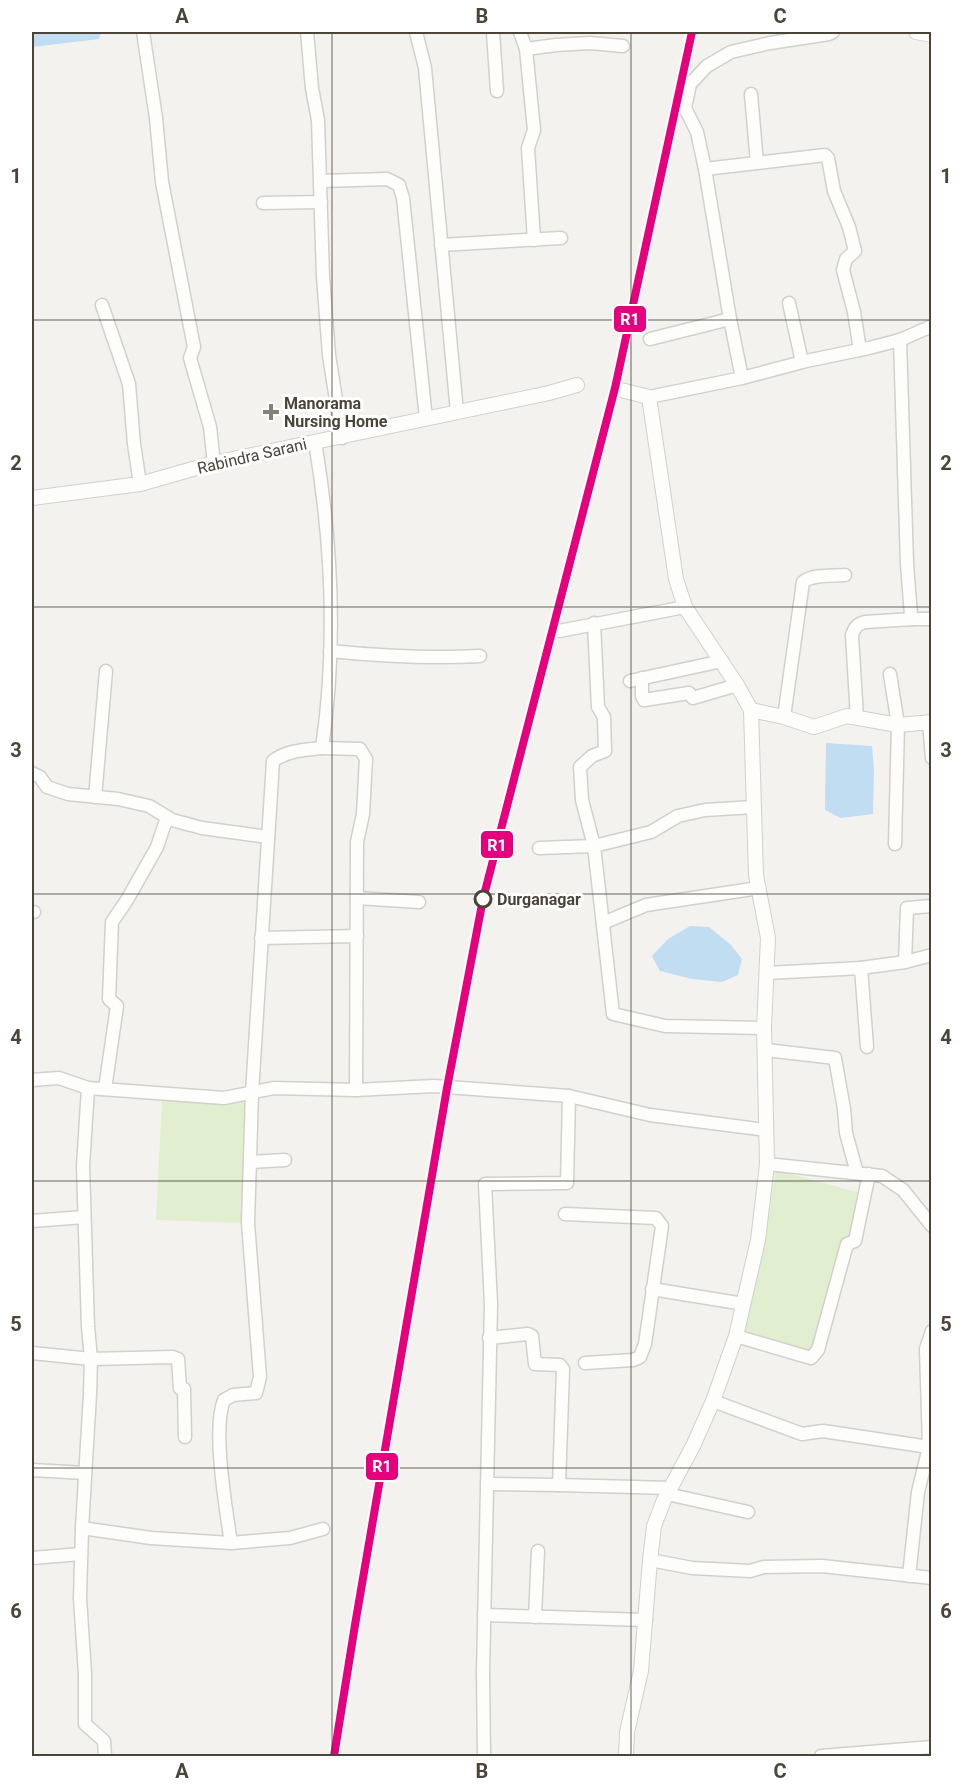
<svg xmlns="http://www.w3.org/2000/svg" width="963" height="1788" viewBox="0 0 963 1788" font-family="Roboto,sans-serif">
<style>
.green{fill:#e1eecf}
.water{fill:#c0ddf1}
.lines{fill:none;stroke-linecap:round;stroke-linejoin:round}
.minor-casing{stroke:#d2d0cb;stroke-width:15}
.tertiary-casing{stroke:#d2d0cb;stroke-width:16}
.minor{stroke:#fdfdfc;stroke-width:12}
.tertiary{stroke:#fdfdfc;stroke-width:14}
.rail-1-casing{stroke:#fff;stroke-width:12}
.rail-1{stroke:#e5007d;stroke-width:8}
.grid{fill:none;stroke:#4b4439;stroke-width:1.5;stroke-opacity:0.55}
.poi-dot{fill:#868178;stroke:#fff;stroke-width:2}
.stop-dot{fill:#fff;stroke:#4b4439;stroke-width:3}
.labels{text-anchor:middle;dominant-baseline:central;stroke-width:6;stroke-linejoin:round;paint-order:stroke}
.poi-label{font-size:16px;font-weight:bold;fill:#4b4439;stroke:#fff;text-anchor:start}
.street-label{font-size:16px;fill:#4b4439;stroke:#fff}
.stop-label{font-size:16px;font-weight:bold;fill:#4b4439;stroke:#fff;text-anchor:start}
.line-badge{stroke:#fff;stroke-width:2}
.badge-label{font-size:16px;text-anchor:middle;font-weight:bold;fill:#fff}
.neatline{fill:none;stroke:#4b4439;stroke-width:2}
.grid-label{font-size:20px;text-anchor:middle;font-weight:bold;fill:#4b4439}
</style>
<rect width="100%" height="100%" fill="#f4f2ee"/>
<g class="green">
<polygon points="162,1100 246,1101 244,1223 156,1220"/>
<polygon points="776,1170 864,1194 810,1353 743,1335 763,1246"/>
</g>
<g class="water">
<polygon points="32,32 101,32 99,39 32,47"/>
<polygon points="826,743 872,746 874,770 873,814 841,818 825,810"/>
<polygon points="690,926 709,927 731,945 742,959 738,975 722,982 692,979 660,971 652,956 668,939"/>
</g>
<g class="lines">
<defs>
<g id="minor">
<polyline points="143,32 156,118 162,182 194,347 190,358 210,427 214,463"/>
<polyline points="307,32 312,88 318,120 323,277 329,355 342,438"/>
<polyline points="416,32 425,68 457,412"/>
<polyline points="493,32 497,91"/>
<polyline points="520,32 526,49 534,130 528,148 534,240"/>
<polyline points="526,49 556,45 590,43 623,46"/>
<polyline points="751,94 757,163"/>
<polyline points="705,169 825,155 828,158 834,191 849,227 855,251 846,259 843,270 854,312 860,350"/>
<polyline points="321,181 387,179 399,185 403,198 426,419"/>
<polyline points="263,203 321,202"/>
<polyline points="441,245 561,238"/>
<polyline points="789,303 802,362"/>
<polyline points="102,305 129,384 134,444 140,484"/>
<polyline points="650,339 730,319"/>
<polyline points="900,340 907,564 911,615 913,619 932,619"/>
<polyline points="742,378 730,319 705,169 697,132 685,108 690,84 707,66 731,52 770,43 829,34 833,32"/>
<polyline points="649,397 742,378 806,361 869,348 900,340 932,326"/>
<polyline points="594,623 598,707 604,717 605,751 592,756 580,767 582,800 594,846 613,1014 665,1026 764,1028"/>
<polyline points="559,631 685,607"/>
<path d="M330 651C380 656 429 659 480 656"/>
<polyline points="890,674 898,725 895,844"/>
<polyline points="642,678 642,696 644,700 689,693 693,698 737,685"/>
<polyline points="630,681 722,661"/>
<path d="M784 717 803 582C813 574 832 576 845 575"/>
<path d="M857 718 852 635C855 627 857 624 865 622L913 619"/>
<polyline points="929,723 932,758"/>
<polyline points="322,748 360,749 366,759 363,814 357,842 356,1090"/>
<polyline points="32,773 40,777 47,787 68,794 118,799 149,806 172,820 202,828 268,837"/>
<polyline points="95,797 106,671"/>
<polyline points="539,848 594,846 651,832 678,816 705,810 754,807"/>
<polyline points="357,898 419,902"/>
<polyline points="32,912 34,912"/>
<polyline points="603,923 646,905 759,888"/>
<polyline points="261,938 357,936"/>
<polyline points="905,962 907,908 932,906"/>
<polyline points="861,968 905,962 932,955"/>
<polyline points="767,973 861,968 867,1047"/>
<polyline points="766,1050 835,1058 844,1109 846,1133 857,1173"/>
<polyline points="32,1080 59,1078 88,1088 224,1098 274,1088 356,1090 434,1086 569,1096 650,1115 766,1130"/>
<polyline points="88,1088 83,1166 88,1327 91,1359 90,1394 82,1528 80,1598 85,1674 85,1724 104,1741 105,1756"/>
<polyline points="105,1089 117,1006 109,999 112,922 127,900 157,847 167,817"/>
<polyline points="250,1162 285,1160"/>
<polyline points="767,1164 882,1176 903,1190 932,1226"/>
<polyline points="565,1214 656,1218 662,1226 645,1344 640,1357 633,1360 585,1363"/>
<polyline points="32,1221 84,1217"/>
<polyline points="652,1289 744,1304"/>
<polyline points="736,1336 811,1358 818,1350 847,1244 855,1241 869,1174"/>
<polyline points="489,1338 528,1334 532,1336 535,1364 560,1365 563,1369 559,1485 671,1488"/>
<polyline points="32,1353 91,1359 173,1357 178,1359 180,1388 184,1389 185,1437"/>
<polyline points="713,1401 802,1434 823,1431 929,1447"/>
<polyline points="32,1470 85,1473"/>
<polyline points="488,1484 559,1485"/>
<polyline points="667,1494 748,1512"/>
<polyline points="82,1528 151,1538 231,1543 290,1538 323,1529"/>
<path d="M231 1543C226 1509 212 1429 224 1400L233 1395 256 1393 260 1377 248 1223 252 1093 273 761C288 750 304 750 322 748 337 646 332 543 315 442"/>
<polyline points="32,1558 81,1554"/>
<polyline points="650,1560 692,1568 750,1571 764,1567 822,1566 932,1578"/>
<polyline points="909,1576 918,1492 929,1447 926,1349 932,1331"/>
<polyline points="484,1615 646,1620"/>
<polyline points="535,1617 538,1551"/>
<polyline points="484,1756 483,1673 491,1304 485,1184 567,1183 569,1096"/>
<polyline points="821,1756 932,1747"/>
</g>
<g id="tertiary">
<polyline points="916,32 932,35"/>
<polyline points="621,390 649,397 676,579 685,607 737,685 751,710 756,875 768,938 764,1028 767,1164 758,1240 736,1336 713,1401 693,1446 664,1500 654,1526 650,1560 641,1671 627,1732 626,1756"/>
<polyline points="32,498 140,484 214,463 549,393 577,385"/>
<polyline points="751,710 784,717 814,727 847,716 898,725 932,722"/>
</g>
</defs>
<use href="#minor" class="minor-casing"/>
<use href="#tertiary" class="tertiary-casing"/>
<use href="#minor" class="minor"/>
<use href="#tertiary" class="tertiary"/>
<defs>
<polyline id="rail-1" points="334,1756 355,1625 447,1088 483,899 615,388 692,32"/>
</defs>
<use href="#rail-1" class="rail-1-casing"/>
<use href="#rail-1" class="rail-1"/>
</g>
<path class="grid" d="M332 32V1756M631 32V1756M32 320H932M32 607H932M32 894H932M32 1181H932M32 1468H932"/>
<path class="poi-dot" d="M268 403h6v6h6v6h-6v6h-6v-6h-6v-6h6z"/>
<circle class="stop-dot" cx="483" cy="899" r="8"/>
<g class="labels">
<g class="poi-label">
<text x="284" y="403">Manorama<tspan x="284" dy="18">Nursing Home</tspan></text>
</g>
<g class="street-label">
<text transform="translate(252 456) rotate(-13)">Rabindra Sarani</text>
</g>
<g class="stop-label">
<text x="497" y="899">Durganagar</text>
</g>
</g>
<g class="line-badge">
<rect x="613" y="305" width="34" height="28" rx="6" fill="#e5007d"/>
<rect x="480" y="830" width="34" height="29" rx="6" fill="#e5007d"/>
<rect x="365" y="1452" width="34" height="29" rx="6" fill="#e5007d"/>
</g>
<g class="badge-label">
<text x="630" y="325">R1</text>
<text x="497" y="851">R1</text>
<text x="382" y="1472">R1</text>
</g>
<rect width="963" height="1788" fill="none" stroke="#ffffff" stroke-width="66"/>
<rect x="33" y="33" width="897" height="1722" class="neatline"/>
<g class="grid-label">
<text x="182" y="23">A</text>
<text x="482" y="23">B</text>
<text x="780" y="23">C</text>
<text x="16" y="183">1</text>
<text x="946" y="183">1</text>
<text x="16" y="470">2</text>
<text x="946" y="470">2</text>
<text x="16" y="757">3</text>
<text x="946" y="757">3</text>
<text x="16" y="1044">4</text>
<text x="946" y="1044">4</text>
<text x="16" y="1331">5</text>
<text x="946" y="1331">5</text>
<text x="16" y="1618">6</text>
<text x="946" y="1618">6</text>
<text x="182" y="1778">A</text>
<text x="482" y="1778">B</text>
<text x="780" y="1778">C</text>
</g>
</svg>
